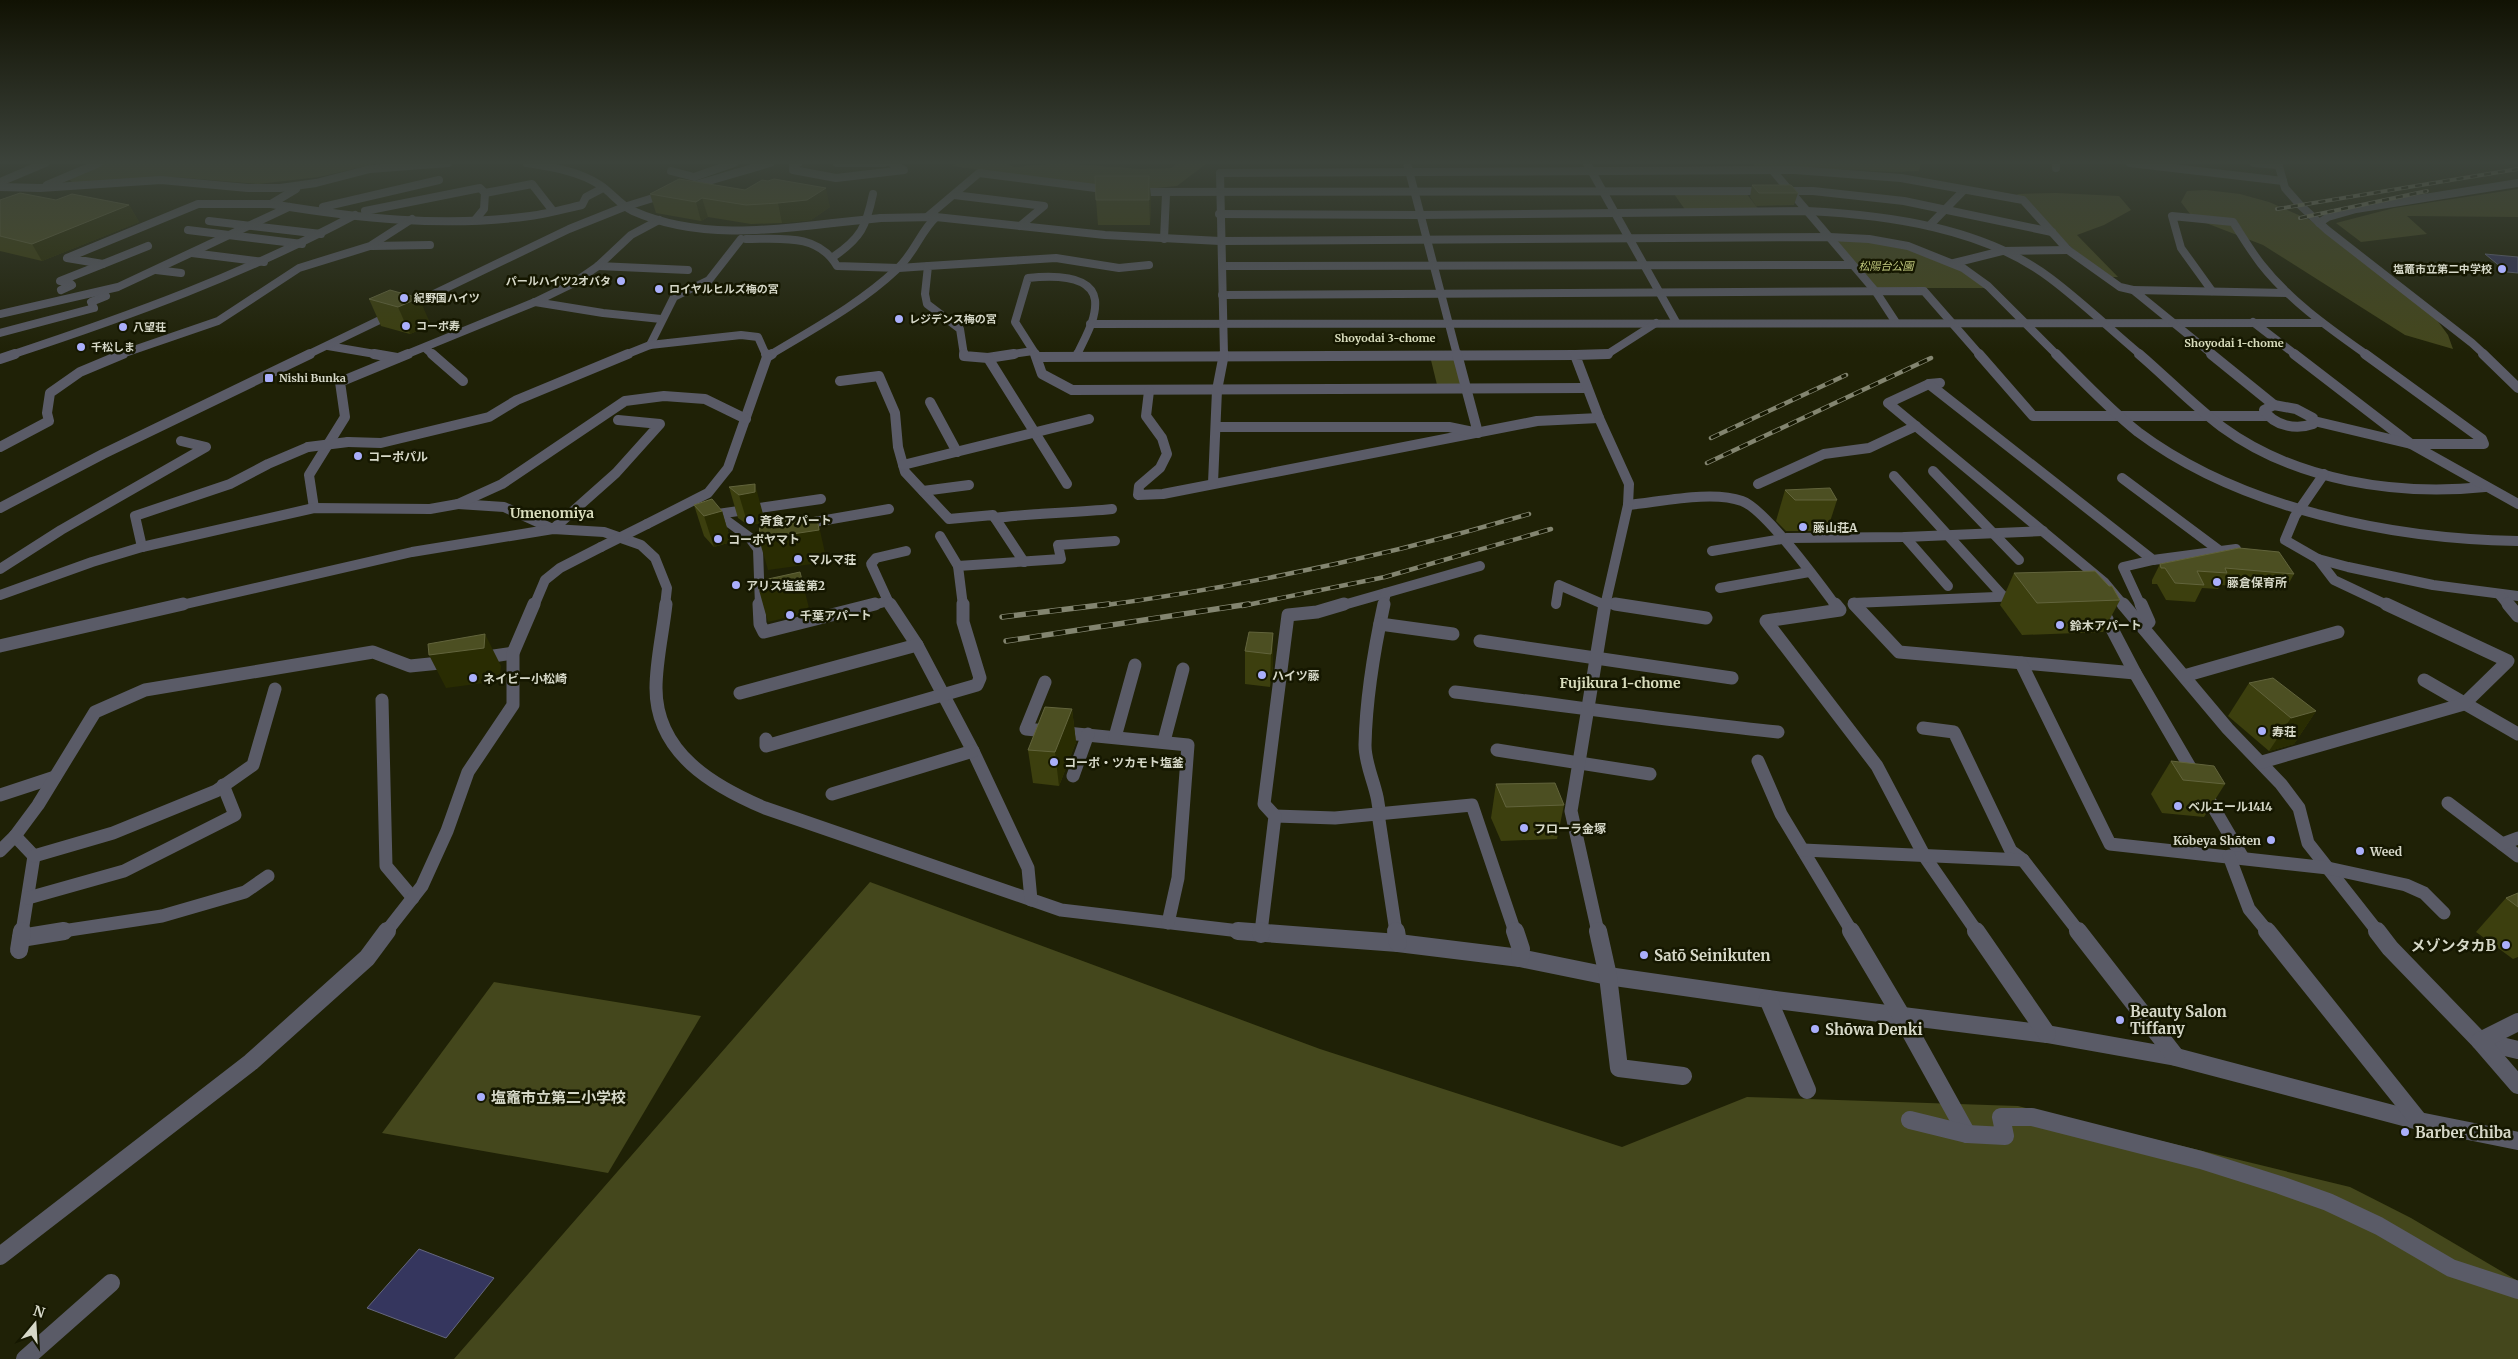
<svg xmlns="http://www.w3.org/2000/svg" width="2518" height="1359" viewBox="0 0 2518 1359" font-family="Merriweather,'Noto Sans JP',serif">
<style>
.green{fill:#44471c}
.water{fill:#35365e;stroke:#65677e}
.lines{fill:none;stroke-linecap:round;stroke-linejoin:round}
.minor-far3{stroke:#5a5b67;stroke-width:8}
.minor-far2{stroke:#5a5b67;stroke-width:10}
.minor-far1{stroke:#5a5b67;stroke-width:13}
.minor{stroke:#5a5b67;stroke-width:18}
.rail-far2-casing{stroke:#838570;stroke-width:4}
.rail-far1-casing{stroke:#838570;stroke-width:4.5}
.rail-casing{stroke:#838570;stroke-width:5.5}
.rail-far2{stroke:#151700;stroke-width:2.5;stroke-dasharray:7;stroke-linecap:butt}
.rail-far1{stroke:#151700;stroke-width:3;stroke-dasharray:9;stroke-linecap:butt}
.rail{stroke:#151700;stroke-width:4;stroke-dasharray:12;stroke-linecap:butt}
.minor-bridge-far1{stroke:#5a5b67;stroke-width:8}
.minor-bridge{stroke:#5a5b67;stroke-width:10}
.wall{fill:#3c3f0e}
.shaded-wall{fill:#292c02}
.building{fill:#4c4f22;stroke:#62643c}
.poi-dot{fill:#aaaffb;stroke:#151700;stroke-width:2}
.labels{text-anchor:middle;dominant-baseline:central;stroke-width:5;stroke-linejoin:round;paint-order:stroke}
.far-park-label{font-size:11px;font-style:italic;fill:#c2ca7e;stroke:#151700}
.far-poi-label{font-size:11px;font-weight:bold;fill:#d6d8c8;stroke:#151700;text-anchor:start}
.far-neighbourhood-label{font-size:11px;font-weight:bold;fill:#d8dcbc;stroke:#151700}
.poi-label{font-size:12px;font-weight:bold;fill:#d6d8c8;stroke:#151700;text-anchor:start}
.neighbourhood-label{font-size:14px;font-weight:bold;fill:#d8dcbc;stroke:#151700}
.near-poi-label{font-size:15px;font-weight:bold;fill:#d6d8c8;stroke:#151700;text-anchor:start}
</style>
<rect width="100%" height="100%" fill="#1f2106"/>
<g class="green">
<polygon points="104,163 379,163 319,177 258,184 173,177 74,184 69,179"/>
<polygon points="958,163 1006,163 1014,167 1060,163 1141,169 1172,168 1176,163 1207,163 1177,186 1135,190 952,166"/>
<polygon points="1754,163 1921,163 1919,171 1896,172 1754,166"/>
<polygon points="2518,189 2518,217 2407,216 2427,234 2361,242 2336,223 2394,208"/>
<polygon points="2206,190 2240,194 2269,202 2310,220 2431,312 2448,335 2453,349 2405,335 2263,245 2193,218 2181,202 2187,191"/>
<polygon points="1746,193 1760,211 1686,211 1674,194"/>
<polygon points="2056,193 2119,196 2131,210 2104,225 2077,235 2118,277 2111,277 2074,250 2017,194"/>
<polygon points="1830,237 1883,241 1954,263 1989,288 1928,288 1876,292"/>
<polygon points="1430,356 1459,356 1467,389 1438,389"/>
<polygon points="870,882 1320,1049 1622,1147 1747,1097 2018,1106 2350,1187 2411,1218 2518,1281 2518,1359 454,1359"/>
<polygon points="494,982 701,1016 608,1173 382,1133"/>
</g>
<g class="water">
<polygon points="2485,254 2518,257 2518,273 2507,272"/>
<polygon points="419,1249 494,1278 446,1338 367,1308"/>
</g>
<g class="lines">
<g class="minor-far3">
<path d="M527 163C552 167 579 171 600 185 612 193 620 205 633 211 696 239 767 231 833 223"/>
<polyline points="798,163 793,164 793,170 836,178 904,170 891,163"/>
<polyline points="837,163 884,163"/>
<polyline points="1407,163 1457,355"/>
<polyline points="1587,163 1676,322"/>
<polyline points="2056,163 2056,168"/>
<polyline points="2130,163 2283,181"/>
<polyline points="2254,163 2278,165"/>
<polyline points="2278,163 2285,188 2300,205 2327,230 2472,343 2485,355"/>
<polyline points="671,171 694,177 734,163"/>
<polyline points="1773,171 1876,292 1895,321"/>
<polyline points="0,182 45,163"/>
<polyline points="47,185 99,163"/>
<polyline points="0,187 40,188 161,180 248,188 280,188 316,183 370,169 448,163"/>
<polyline points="688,187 770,163"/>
<path d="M296 189 271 204C356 218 444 228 530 216 547 214 565 209 582 205L586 197 603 188"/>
<polyline points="1134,192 1813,191 1904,201 2052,232"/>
<polyline points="485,193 532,184 553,211"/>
<polyline points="954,195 1044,206 1020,226"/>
<polyline points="323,207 439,180"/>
<polyline points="365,211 480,188 485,193 484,209 475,220"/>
<path d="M1219 214 1419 215 1807 211C1888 215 1984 228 2050 278 2082 302 2111 330 2141 355"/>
<polyline points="927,217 979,173 1111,190"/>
<polyline points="881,218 936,217 1105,235 1220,241 1830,237 1869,239 1908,246 1963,268 1988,286 2057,355"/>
<polyline points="209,221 321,234"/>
<polyline points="2319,223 2328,217 2356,209 2518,183"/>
<polyline points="1929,226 1964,190"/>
<polyline points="188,230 302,244"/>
<path d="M746 239C780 239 818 233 837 266L899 268 928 266"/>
<polyline points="1164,239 1166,194"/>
<polyline points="148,246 103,264 67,258 198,204 271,204"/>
<polyline points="372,246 430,245"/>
<polyline points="192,253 264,262"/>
<path d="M833 257C861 238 866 227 873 194"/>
<polyline points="1954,263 2002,251 2068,250"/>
<polyline points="598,266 688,270"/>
<polyline points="1223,266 1852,265"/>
<polyline points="156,270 181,273"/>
<polyline points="61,290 72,285 69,282 60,281 103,264"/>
<path d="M2212 291 2181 248 2172 216 2233 222C2242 236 2251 251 2261 264 2290 301 2329 328 2367 355"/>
<polyline points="1222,295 1924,291 1980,355"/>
<polyline points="535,302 603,313 661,319"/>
<polyline points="0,314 118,287 289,207"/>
<polyline points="2253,322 2296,355"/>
<polyline points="1090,324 2322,323"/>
<polyline points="0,333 94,308 91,302 106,296"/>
<polyline points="650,345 674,297 709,280 741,239"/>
<polyline points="328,346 381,355"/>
<polyline points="425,348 433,355"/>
<path d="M11 355C129 316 245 274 355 215"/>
<polyline points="119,355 218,321 299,268 370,246 412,219"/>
<polyline points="307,355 569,229 624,207 666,194"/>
<polyline points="405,355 535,302 572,284 598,266 631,235 659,220"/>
<polyline points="625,355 650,345 741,335 758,337 766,355"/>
<path d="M770 355C813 329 860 304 897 269 914 254 920 232 936 217"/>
<polyline points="964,355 960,329 927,304 925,294 928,266 1056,258 1119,268 1149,265"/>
<polyline points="1006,355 1033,351"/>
<path d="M1036 355 1015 322 1028 278C1048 276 1091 273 1095 300 1097 319 1084 339 1077 355"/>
<polyline points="1224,355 1220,173 1795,170 1901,178 2023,200 2068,250 2120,287 2133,290"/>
<polyline points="1503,355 1575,355"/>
<polyline points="1575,355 1606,355 1656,323"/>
<polyline points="2213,355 2133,290 2287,293"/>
</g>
<g class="minor-far2">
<polyline points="374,354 397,358"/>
<polyline points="432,354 463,381"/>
<polyline points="964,354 964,356 988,358 1014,354"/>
<polyline points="1035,354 1042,374 1072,390 1587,388"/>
<polyline points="1979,354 2033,416 2267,416"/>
<path d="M2056 354C2082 380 2109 409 2138 432 2241 509 2392 539 2518 541"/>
<path d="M2139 354C2167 378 2193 405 2222 427 2296 481 2396 496 2485 487"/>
<polyline points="2211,354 2274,405"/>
<polyline points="2294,354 2411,444 2518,504"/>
<polyline points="2483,354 2518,388"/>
<polyline points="1077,356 1078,354"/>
<polyline points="767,357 772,354"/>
<polyline points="1037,357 1575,355"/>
<polyline points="988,358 1067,484"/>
<polyline points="0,359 15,354"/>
<polyline points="840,381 879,376 895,413 898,447 905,472 949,519 993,515 1024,562"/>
<polyline points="1940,383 1929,384 1888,403 2104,582 2124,606"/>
<polyline points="1929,384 2153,560 2236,549"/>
<polyline points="1149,391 1146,416 1162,438 1167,454 1160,468 1139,486 1138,495 1163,494 1537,421 1599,418"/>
<polyline points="930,402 957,452"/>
<path d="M2274 405 2296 409 2313 418V424C2296 430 2274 426 2264 410Z"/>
<polyline points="2314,421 2411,444 2484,444 2482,439 2365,354"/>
<polyline points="1216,427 1449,427 1478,433 1457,354"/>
<polyline points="348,442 381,443 489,417 517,400 628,354"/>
<polyline points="0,447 49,421 47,413 50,393 80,372 123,354"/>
<polyline points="903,465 1089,419"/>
<polyline points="1933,471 2019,560"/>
<polyline points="2324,474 2295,516 2285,540 2318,559 2348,567 2433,585 2518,596"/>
<polyline points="1894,476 2003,596"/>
<polyline points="2122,478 2220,551"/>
<polyline points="1213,483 1217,390 1224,354"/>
<polyline points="1758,484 1824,454 1869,448 1916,426"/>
<polyline points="923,491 969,485"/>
<polyline points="458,504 504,507 553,529 616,473 660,424 618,420"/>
<path d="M1628 505C1660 502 1712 490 1742 501 1765 509 1819 583 1836 606"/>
<polyline points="0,508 103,454 310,354"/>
<polyline points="314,508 309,475 345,417 340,382 408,354"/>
<polyline points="712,510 749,537 758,549 760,606"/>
<polyline points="718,514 821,499"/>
<path d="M995 518C1034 513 1073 513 1112 509"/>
<polyline points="647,524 708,493 728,468 767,357 766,354"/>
<polyline points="803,524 889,509"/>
<polyline points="940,536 958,566"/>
<polyline points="1905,537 1948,586"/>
<polyline points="142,547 135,516 230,484 268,464 308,447"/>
<polyline points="1712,551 1787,538 1905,537 2043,531"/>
<polyline points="2318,559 2334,580 2389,606"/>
<polyline points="0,569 61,530 206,447 181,441"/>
<polyline points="1720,588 1809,572"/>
<polyline points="0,595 92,562 142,547 314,508 430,509 458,504 502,484 625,401 664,396 705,399 746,419"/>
<polyline points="2500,595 2509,606"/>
<polyline points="888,601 871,564 876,558 906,551"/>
<polyline points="1606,603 1623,606"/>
<polyline points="1556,604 1559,585 1605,605"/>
<polyline points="177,606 412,552 553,529 604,532 641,545 655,558 667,588 665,606"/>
<polyline points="534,606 545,580 560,568 601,547"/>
<polyline points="870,606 888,601 891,606"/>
<polyline points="963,606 958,566 1061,559 1058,545 1115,541"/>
<polyline points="1340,606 1480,566"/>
<polyline points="1383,606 1386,593"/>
<polyline points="1605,606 1628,505 1629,484 1599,418 1575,355 1608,354"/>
<polyline points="1855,606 1853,603 2020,596"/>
<polyline points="2141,606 2123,567 2153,560"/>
</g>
<g class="minor-far1">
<path d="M666 604C663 632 656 661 656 688 656 753 713 786 765 808L1061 910 1248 932"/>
<polyline points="759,604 760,624 764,632 875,604"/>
<polyline points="890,604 917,645 973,751 1028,868 1031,900"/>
<path d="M1384 604C1374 650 1366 698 1365 745 1365 770 1381 792 1379 820L1396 932"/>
<polyline points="1615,604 1706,618"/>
<polyline points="1835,604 1840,610 1766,621 1877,766 1925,857 1977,932"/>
<polyline points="1854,604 1899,652 2135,673"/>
<polyline points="2123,604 2228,729 2281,784 2299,808 2308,843 2378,932"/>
<polyline points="2141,604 2149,622 2142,626"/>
<polyline points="2508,604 2518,616"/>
<polyline points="2101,608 2135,673 2243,858"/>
<polyline points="1380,624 1453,634"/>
<polyline points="1480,641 1732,678"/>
<polyline points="0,646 183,604"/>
<polyline points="480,658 513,653"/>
<polyline points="2021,663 2110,844 2328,868 2406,885 2424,893 2444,913"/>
<polyline points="2184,676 2338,632"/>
<polyline points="2424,680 2518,734"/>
<polyline points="1045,682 1026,729 1188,745 1178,878 1168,923"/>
<path d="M1455 692C1563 705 1670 721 1778 732"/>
<polyline points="740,693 917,645"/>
<polyline points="382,700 386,866 413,898"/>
<polyline points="1923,728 1954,732 2011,851 2023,860 2079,932"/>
<polyline points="1115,737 1135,665"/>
<polyline points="766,739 766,746 977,685 980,678 963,622 963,604"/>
<polyline points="1164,741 1183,669"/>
<polyline points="1497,750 1650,774"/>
<polyline points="1758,761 1781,814 1852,932"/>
<polyline points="2262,762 2464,704 2508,661 2386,604"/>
<polyline points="1073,776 1088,734"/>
<polyline points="832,794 973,751"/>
<polyline points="0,795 55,777"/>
<polyline points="2448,803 2518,856"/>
<polyline points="1275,816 1335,818 1472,805 1515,932"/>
<polyline points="15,836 34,856 22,932"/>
<polyline points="2502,844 2518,838"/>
<polyline points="1803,850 2023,860"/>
<polyline points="0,851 15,836 38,805 95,712 145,690 373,652 410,666 450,662"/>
<polyline points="34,856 113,833 216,791 253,765 275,689"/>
<polyline points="2229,856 2249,909 2268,932"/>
<polyline points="28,898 124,871 235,815 223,785"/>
<polyline points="56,932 162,916 245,892 268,876"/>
<polyline points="386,932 422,886 447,831 468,772 513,705 513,653 534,604"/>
<polyline points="1261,932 1275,816 1264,804 1288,615 1317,612 1344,604"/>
<polyline points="1598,932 1571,811 1605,604"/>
</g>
<g class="minor">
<polyline points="1238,931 1398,943 1520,958 1608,976 1768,999 2047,1034 2176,1057 2419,1121 2518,1141"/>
<polyline points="1396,931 1398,943"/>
<polyline points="1515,931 1521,949 1520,958"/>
<polyline points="1598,931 1608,976 1619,1068 1683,1076"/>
<polyline points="1851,931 1901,1015 1967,1134"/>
<polyline points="1976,931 2047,1034"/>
<polyline points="2078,931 2176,1057"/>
<polyline points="2267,931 2419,1121"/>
<polyline points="2377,931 2390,948 2480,1041 2518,1050"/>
<polyline points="1261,934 1261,931"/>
<polyline points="21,938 64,931"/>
<polyline points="19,950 22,931"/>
<polyline points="1768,999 1807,1090"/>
<polyline points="2518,1022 2480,1041 2518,1085"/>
<polyline points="1910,1120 1967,1134 2005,1136 2001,1117 2032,1117 2201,1160 2280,1185 2328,1202 2379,1226 2451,1268 2518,1290"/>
<polyline points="0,1256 251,1062 367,958 387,931"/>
<polyline points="25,1359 111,1283"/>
</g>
<defs>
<g id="rail-far2">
<polyline points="2277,209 2518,169"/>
<polyline points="2300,218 2427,191"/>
</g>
<g id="rail-far1">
<polyline points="1711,438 1846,375"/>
<polyline points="1707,463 1931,358"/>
<path d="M1099 606C1246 586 1387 556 1529 514"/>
<polyline points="1242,606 1385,577 1551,529"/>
</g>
<g id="rail">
<polyline points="1002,617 1109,604"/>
<polyline points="1006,641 1249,604"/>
</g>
</defs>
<use href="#rail-far2" class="rail-far2-casing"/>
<use href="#rail-far1" class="rail-far1-casing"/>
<use href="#rail" class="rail-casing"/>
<use href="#rail-far2" class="rail-far2"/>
<use href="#rail-far1" class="rail-far1"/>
<use href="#rail" class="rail"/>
<polyline class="minor-bridge-far1" points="833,223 881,218"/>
<g class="minor-bridge">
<polyline points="308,447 348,442"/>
<polyline points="601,547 647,524"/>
</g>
</g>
<g class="wall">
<polygon points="1149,176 1151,201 1150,225 1098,225 1096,200"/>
<polygon points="1752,185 1798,193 1794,205 1756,206 1750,197"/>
<polygon points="745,190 830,207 811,220 782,223 751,224 708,217 701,221 656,213 650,194"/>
<polygon points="0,200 56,200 129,205 139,222 42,261 0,251"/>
<polygon points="390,290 431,325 410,334 381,326 369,299"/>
<polygon points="729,487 763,514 764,523 748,525 738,518"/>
<polygon points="1785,490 1837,500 1827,531 1786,531 1776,521"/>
<polygon points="694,505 722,511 731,542 714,547 704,536"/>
<polygon points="2239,548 2294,574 2285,590 2221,585 2218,589 2202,588 2195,602 2166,600 2157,584 2152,584 2152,580 2160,564"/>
<polygon points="2014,573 2120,600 2103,632 2022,635 2000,605"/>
<polygon points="1273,633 1273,666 1270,687 1245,684 1245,651"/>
<polygon points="2249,683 2316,711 2294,744 2269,751 2228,716"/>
<polygon points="1072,709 1076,742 1059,786 1033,783 1028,750"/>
<polygon points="2171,761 2225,784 2204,817 2162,813 2151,794"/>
<polygon points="1496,784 1564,805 1557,839 1501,841 1491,818"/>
<polygon points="2518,893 2518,957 2513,959 2476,932 2506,898"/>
</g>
<g class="shaded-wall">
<polygon points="1149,176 1151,201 1150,225 1149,200"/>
<polygon points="826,188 830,207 811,220 782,223 778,203"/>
<polygon points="702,198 708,217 701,221 696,202"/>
<polygon points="129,205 139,222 42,261 32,244"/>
<polygon points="419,298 431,325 410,334 398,307"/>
<polygon points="755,484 763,514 764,523 748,525 739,495"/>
<polygon points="722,511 731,542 714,547 704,516"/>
<polygon points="817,517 827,562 768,570 759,539"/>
<polygon points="802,580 810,612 768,622 759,590"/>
<polygon points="1273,633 1273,666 1270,687 1271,654"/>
<polygon points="485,634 501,666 499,681 446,688 429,655"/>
<polygon points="1072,709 1076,742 1059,786 1055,752"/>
<polygon points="2316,711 2294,744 2269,751 2291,718"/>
</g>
<g class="building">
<polygon points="1095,176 1149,176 1149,200 1096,200"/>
<polygon points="679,179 745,190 762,180 768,181 774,179 826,188 807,200 778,203 746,205 702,198 696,202 650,194"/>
<polygon points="1752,185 1791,185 1798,193 1759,193"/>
<polygon points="20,193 56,200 72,194 129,205 32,244 0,236 0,200"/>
<polygon points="390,290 419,298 398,307 369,299"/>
<polygon points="755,484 755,492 739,495 729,487"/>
<polygon points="1830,488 1837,500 1795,500 1785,490"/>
<polygon points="712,499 722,511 704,516 694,505"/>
<polygon points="817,517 819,530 759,539 760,524"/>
<polygon points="2239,548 2279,552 2294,574 2225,568 2227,573 2197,571 2204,585 2175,583 2165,568 2161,568 2160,564"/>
<polygon points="2095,571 2109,586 2112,586 2120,600 2037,603 2014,573"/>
<polygon points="800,572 802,580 759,590 759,581"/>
<polygon points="1249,632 1273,633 1271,654 1245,651"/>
<polygon points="485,634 484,648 429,655 428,644"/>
<polygon points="2273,678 2316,711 2291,718 2249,683"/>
<polygon points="1045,707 1072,709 1055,752 1028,750"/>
<polygon points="2171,761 2214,766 2225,784 2183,780"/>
<polygon points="1555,783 1564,805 1506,807 1496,784"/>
<polygon points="2518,893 2518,907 2506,898"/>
</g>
<linearGradient id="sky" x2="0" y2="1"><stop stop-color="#111203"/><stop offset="0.46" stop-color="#3c433b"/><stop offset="1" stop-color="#3c433b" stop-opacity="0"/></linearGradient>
<rect width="2518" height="353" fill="url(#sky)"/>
<g class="poi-dot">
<circle cx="2502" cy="269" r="5"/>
<circle cx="621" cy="281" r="5"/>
<circle cx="659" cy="289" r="5"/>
<circle cx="404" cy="298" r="5"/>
<circle cx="899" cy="319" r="5"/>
<circle cx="406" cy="326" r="5"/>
<circle cx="123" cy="327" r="5"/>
<circle cx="81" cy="347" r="5"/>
<rect x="264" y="373" width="10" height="10" rx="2.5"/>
<circle cx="358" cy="456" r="5"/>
<circle cx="750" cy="520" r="5"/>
<circle cx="1803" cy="527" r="5"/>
<circle cx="718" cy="539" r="5"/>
<circle cx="798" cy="559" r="5"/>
<circle cx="2217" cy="582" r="5"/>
<circle cx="736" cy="585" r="5"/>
<circle cx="790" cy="615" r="5"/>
<circle cx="2060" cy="625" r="5"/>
<circle cx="1262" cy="675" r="5"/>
<circle cx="473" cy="678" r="5"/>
<circle cx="2262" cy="731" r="5"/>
<circle cx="1054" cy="762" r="5"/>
<circle cx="2178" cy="806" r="5"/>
<circle cx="1524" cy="828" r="5"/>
<circle cx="2271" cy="840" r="5"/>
<circle cx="2360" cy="851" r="5"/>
<circle cx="2506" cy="945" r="5"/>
<circle cx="1644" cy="955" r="5"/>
<circle cx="2120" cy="1020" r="5"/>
<circle cx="1815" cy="1029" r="5"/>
<circle cx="481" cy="1097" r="5"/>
<circle cx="2405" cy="1132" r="5"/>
</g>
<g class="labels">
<g class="far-park-label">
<text x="1886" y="266">松陽台公園</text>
</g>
<g class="far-poi-label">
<text x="2492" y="269" text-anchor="end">塩竈市立第二中学校</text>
<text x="611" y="281" text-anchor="end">パールハイツ2オバタ</text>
<text x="669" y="289">ロイヤルヒルズ梅の宮</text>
<text x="414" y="298">紀野国ハイツ</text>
<text x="909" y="319">レジデンス梅の宮</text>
<text x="416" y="326">コーポ寿</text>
<text x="133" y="327">八望荘</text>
<text x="91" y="347">千松しま</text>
<text x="279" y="378">Nishi Bunka</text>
</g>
<g class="far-neighbourhood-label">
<text x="1385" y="338">Shoyodai 3-chome</text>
<text x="2234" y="343">Shoyodai 1-chome</text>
</g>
<g class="poi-label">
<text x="368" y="456">コーポパル</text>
<text x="760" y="520">斉食アパート</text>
<text x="1813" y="527">藤山荘A</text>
<text x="728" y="539">コーポヤマト</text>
<text x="808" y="559">マルマ荘</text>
<text x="2227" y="582">藤倉保育所</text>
<text x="746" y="585">アリス塩釜第2</text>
<text x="800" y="615">千葉アパート</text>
<text x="2070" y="625">鈴木アパート</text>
<text x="1272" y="675">ハイツ藤</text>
<text x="483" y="678">ネイビー小松崎</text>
<text x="2272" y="731">寿荘</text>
<text x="1064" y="762">コーポ・ツカモト塩釜</text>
<text x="2188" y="806">ベルエール1414</text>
<text x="1534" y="828">フローラ金塚</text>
<text x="2261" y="840" text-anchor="end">Kōbeya Shōten</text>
<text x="2370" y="851">Weed</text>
</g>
<g class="neighbourhood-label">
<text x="552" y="513">Umenomiya</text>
<text x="1620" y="683">Fujikura 1-chome</text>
</g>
<g class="near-poi-label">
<text x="2496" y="945" text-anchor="end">メゾンタカB</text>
<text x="1654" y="955">Satō Seinikuten</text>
<text x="2130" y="1011">Beauty Salon<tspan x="2130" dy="17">Tiffany</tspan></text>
<text x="1825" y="1029">Shōwa Denki</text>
<text x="491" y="1097">塩竈市立第二小学校</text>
<text x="2415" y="1132">Barber Chiba</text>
</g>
</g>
<g transform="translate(35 1324) rotate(18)" stroke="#151700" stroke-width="4" paint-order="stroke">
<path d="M0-4L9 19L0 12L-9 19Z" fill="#d6d8c8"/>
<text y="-8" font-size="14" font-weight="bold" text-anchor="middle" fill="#d6d8c8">N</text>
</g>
</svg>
